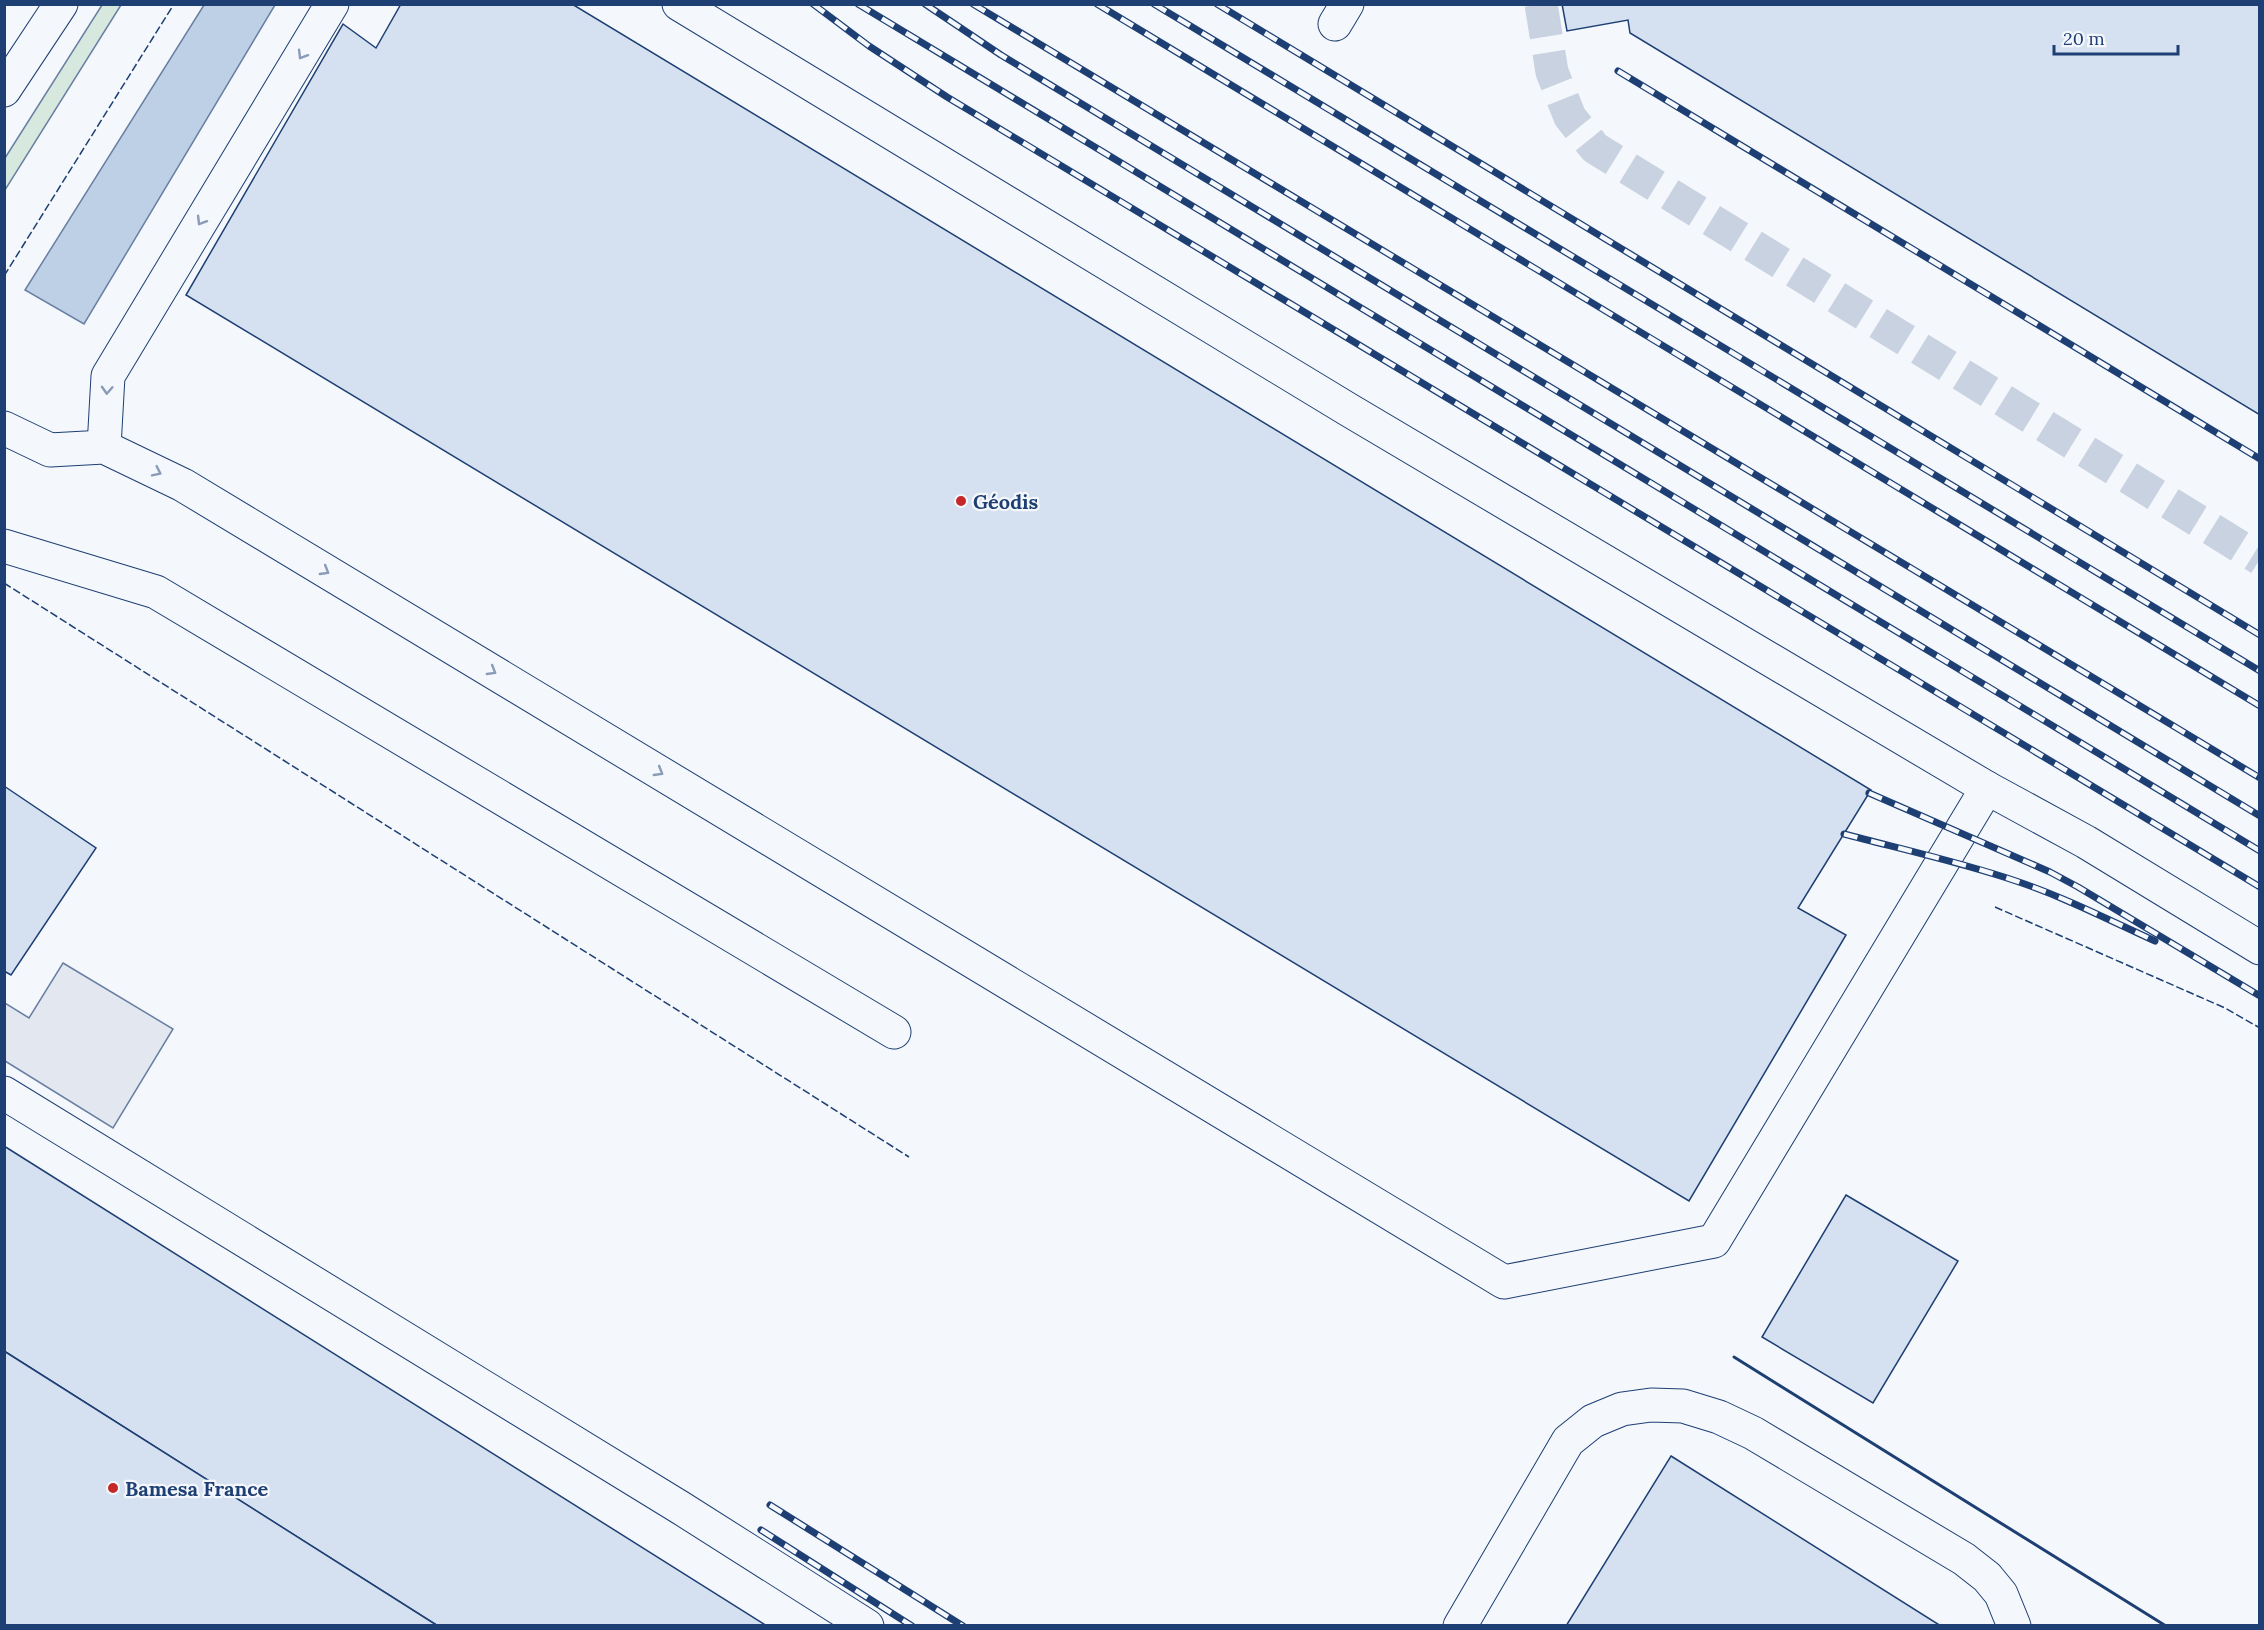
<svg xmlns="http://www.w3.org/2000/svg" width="2264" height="1630" viewBox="0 0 2264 1630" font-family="Lora,serif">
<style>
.green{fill:#d7e8df;stroke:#687fa3;stroke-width:1.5}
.parking{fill:#e3e8f0;stroke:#687fa3;stroke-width:1.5}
.water{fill:#bed0e5;stroke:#687fa3;stroke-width:1.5}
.building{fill:#d5e0f0;stroke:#1d3f73;stroke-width:1.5}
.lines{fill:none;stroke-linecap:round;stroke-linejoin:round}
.minor-tunnel{stroke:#c9d2e0;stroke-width:33;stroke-dasharray:33 16;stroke-linecap:butt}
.minor-casing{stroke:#1d3f73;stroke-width:35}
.major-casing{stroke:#1d3f73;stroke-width:35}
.minor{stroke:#f4f7fb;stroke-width:33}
.major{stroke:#f4f7fb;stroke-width:33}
.rail-casing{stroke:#1d3f73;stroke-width:7}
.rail{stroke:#f4f7fb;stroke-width:4.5;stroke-dasharray:14;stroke-linecap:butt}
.fence{stroke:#1d3f73;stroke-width:1.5;stroke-dasharray:8 3;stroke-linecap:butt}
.wall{stroke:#1d3f73;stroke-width:3}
.oneway{stroke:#889bb7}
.poi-dot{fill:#c62828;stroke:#f4f7fb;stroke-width:2}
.labels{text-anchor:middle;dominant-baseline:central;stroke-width:4.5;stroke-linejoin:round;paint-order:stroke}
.poi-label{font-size:20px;font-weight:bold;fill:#1d3f73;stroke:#f4f7fb;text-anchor:start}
</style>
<rect width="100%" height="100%" fill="#f4f7fb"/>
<polygon class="green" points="102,5 121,5 5,190 5,158"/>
<polygon class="parking" points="63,963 173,1029 113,1128 5,1061 5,1003 29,1018"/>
<polygon class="water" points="204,5 275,5 84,324 25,290"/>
<g class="building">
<polygon points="401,4 572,4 1871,790 1798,908 1846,935 1689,1201 186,295 343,24 376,48"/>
<polygon points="1562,4 2260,4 2260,415 1630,33 1628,20 1567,31"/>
<polygon points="4,786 96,848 11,975 4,971"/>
<polygon points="4,1146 767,1626 438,1626 4,1351"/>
<polygon points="1846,1195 1958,1261 1873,1403 1762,1337"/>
<polygon points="4,1351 438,1626 4,1626"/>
<polygon points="1671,1456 1941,1626 1566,1626"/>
</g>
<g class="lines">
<polyline class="minor-tunnel" points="1541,4 1552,72 1570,117 1595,148 2260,559"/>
<defs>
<g id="minor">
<polyline points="1335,24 1347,4"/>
<polyline points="4,428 50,450 104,447 183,485 1504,1282 1714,1241 1987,788 1349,410 679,4"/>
<polyline points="104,447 108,376 332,4"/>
<polyline points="4,546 156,592 894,1032"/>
<polyline points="1987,788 2086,842 2260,948"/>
<polyline points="4,1093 681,1508 867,1626"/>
<polyline points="1460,1626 1568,1441 1593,1421 1622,1409 1651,1405 1683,1406 1719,1417 1753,1433 1964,1559 1987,1577 2001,1594 2014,1626"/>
</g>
<polyline id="major" points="4,90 61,4"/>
</defs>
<use href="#minor" class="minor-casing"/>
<use href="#major" class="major-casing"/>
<use href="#minor" class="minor"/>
<use href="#major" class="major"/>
<defs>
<g id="rail">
<polyline points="813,4 869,46 947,97 2260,887"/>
<polyline points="858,4 2260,851"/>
<polyline points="925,4 1001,55 2260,816"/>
<polyline points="973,4 2260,778"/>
<polyline points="1097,4 2260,706"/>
<polyline points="1154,4 2260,671"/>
<polyline points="1217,4 2260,635"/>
<polyline points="1618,71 2260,459"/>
<polyline points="1869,793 2050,872 2078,887 2260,996"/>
<path d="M1844 834C1901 849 1960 862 2016 881 2064 897 2109 920 2155 941"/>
<polyline points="770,1505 963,1626"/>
<polyline points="761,1530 912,1626"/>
</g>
</defs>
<use href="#rail" class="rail-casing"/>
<use href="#rail" class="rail"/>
<g class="fence">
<polyline points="4,276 174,4"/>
<polyline points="4,583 909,1157"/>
<polyline points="1995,907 2225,1008 2260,1028"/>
</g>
<polyline class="wall" points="1734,1357 2166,1626"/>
</g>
<defs><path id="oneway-chevron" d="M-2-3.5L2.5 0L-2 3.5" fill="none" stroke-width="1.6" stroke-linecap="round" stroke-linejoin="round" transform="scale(1.5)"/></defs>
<g class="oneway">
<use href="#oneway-chevron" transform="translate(302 55) rotate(121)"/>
<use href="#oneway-chevron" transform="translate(201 221) rotate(121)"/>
<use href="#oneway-chevron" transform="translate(107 390) rotate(93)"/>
<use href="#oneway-chevron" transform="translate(157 472) rotate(26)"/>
<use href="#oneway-chevron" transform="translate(325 571) rotate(31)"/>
<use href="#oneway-chevron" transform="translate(492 671) rotate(31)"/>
<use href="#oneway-chevron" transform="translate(659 772) rotate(31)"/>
</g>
<g class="poi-dot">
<circle cx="961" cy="501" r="6"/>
<circle cx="113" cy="1488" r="6"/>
</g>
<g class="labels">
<g class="poi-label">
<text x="973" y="501">Géodis</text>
<text x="125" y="1488">Bamesa France</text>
</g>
</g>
<rect width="2264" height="1630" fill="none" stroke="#1d3f73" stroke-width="12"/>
<path d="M2054 45v9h124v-9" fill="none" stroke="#1d3f73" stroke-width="3"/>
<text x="2063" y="45" font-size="18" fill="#1d3f73" stroke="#f4f7fb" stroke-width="4.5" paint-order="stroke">20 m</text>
</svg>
